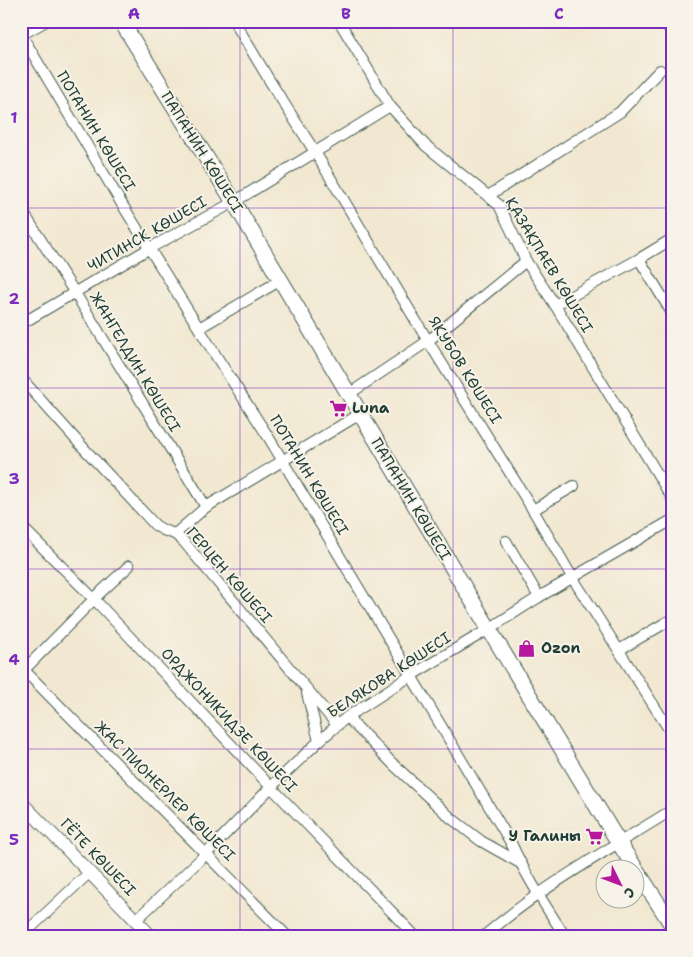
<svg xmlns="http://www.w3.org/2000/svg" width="693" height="957" viewBox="0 0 693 957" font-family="'Shantell Sans',sans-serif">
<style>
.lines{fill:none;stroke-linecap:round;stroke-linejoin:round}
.minor-casing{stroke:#3f574c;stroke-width:12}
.tertiary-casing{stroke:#3f574c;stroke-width:14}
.secondary-casing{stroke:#3f574c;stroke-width:17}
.primary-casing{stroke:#3f574c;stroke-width:18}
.minor{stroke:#fff;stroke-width:10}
.tertiary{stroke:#fff;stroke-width:12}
.secondary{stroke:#fff;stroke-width:15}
.primary{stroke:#fff;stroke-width:16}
.grid{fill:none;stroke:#7b2cbf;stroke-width:1;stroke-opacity:0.55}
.labels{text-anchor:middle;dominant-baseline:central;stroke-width:4;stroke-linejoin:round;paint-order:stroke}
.street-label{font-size:15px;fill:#1f3d34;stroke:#f7f3e8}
.poi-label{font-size:15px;font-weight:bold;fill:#1f3d34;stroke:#f7f3e8;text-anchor:start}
.neatline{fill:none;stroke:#7b2cbf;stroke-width:2}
.grid-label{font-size:16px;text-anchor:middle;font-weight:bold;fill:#7b2cbf}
</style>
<rect width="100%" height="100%" fill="#f7f3e8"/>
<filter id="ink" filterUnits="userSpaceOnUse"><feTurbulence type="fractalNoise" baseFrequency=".02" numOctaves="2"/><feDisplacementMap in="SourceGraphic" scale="10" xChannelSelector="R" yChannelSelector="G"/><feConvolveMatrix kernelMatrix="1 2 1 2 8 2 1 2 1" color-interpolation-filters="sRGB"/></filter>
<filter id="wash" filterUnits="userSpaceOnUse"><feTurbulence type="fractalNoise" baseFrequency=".0096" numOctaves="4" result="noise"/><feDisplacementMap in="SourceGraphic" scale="20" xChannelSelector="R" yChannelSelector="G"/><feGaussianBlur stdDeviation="1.12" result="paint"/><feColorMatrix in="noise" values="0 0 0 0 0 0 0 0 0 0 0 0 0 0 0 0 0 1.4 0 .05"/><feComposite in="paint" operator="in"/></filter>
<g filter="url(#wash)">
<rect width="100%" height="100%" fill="#f2e8d1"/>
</g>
<g filter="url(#ink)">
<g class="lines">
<defs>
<g id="minor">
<polyline points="234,21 271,83 315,152 428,341 533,510 572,577 672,734"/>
<polyline points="339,21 390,106 425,145 499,205 526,261 555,305 672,498"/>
<path d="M21 34 120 201 218 359 269 438 511 843C526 876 545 906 565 936"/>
<polyline points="488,196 620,112 660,70"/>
<polyline points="21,209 75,293 206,507"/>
<polyline points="639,259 672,313"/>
<polyline points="555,305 639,259 672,239"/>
<polyline points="21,324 150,248 234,202 390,106"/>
<polyline points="199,328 281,280"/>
<polyline points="21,378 79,443 155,525 163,530 175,534 184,542 337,725"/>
<polyline points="349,394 428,341 526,261"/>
<polyline points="533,510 574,486"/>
<polyline points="21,526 94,599 271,787 415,936"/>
<polyline points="175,534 206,507 360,414"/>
<polyline points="506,541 539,597"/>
<polyline points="619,650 672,619"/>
<polyline points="21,667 287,936"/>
<polyline points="21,673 102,591 129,566"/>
<polyline points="307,693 319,741"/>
<polyline points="347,717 394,765 451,818 481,841 520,863"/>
<polyline points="136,920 206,854 271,787 319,741 347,717 412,675 489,629 539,597 672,520"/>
<polyline points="22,936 90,872"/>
<path d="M484 936C541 887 608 850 672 810"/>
</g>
<g id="tertiary">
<polyline points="21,34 44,21"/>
<polyline points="21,802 151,936"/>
</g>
<polyline id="secondary" points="121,21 234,202 489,629 619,843 672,925"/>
<polyline id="primary" points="666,21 672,27"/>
</defs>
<use href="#minor" class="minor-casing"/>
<use href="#tertiary" class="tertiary-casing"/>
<use href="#secondary" class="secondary-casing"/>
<use href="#primary" class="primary-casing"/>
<use href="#minor" class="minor"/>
<use href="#tertiary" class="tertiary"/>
<use href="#secondary" class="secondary"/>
<use href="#primary" class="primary"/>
</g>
</g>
<path class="grid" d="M240 21V936M453 21V936M21 208H672M21 388H672M21 569H672M21 749H672"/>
<defs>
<symbol id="supermarket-bare" viewBox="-9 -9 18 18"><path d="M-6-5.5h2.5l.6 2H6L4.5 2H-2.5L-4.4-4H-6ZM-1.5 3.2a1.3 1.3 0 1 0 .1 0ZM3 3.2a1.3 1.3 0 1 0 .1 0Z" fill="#b5179e" stroke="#f7f3e8" stroke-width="2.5" paint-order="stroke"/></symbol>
<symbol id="shop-bare" viewBox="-9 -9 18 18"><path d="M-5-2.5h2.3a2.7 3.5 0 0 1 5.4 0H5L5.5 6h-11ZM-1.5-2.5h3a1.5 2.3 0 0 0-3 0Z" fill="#b5179e" stroke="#f7f3e8" stroke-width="2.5" paint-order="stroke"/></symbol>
</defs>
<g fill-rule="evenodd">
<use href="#supermarket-bare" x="326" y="396" width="25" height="25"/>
<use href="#shop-bare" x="514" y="636" width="25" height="25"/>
<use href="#supermarket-bare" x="582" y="824" width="25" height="25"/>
</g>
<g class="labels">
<g class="street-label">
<text transform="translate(96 131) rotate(59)">ПОТАНИН КӨШЕСІ</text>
<text transform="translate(202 152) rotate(58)">ПАПАНИН КӨШЕСІ</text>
<text transform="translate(147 234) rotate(-30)">ЧИТИНСК КӨШЕСІ</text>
<text transform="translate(549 265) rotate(59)">ҚАЗАҚПАЕВ КӨШЕСІ</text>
<text transform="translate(135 362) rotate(59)">ЖАНГЕЛДИН КӨШЕСІ</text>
<text transform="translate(465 370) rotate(58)">ЯКУБОВ КӨШЕСІ</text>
<text transform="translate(309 475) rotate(59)">ПОТАНИН КӨШЕСІ</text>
<text transform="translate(411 499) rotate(59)">ПАПАНИН КӨШЕСІ</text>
<text transform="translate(229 575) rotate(49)">ГЕРЦЕН КӨШЕСІ</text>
<text transform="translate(389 675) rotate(-33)">БЕЛЯКОВА КӨШЕСІ</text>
<text transform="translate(229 720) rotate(47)">ОРДЖОНИКИДЗЕ КӨШЕСІ</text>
<text transform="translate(165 791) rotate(45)">ЖАС ПИОНЕРЛЕР КӨШЕСІ</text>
<text transform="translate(98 857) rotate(46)">ГЁТЕ КӨШЕСІ</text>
</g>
<g class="poi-label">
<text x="352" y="408">Luna</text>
<text x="541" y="648">Ozon</text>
<text x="581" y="836" text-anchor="end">У Галины</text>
</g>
</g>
<rect width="693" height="957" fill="none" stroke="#f7f3e8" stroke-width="55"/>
<g transform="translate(620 884) rotate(132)"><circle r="24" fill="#f7f3e8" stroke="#a1aaa0"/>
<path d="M0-4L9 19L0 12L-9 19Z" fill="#b5179e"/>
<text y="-8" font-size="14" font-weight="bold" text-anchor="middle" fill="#1f3d34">С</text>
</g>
<rect x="28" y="28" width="638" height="902" class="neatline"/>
<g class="grid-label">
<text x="134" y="19">A</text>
<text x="346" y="19">B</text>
<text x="559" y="19">C</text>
<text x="14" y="123">1</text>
<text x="14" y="304">2</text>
<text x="14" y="484">3</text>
<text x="14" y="665">4</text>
<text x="14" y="845">5</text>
</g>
</svg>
